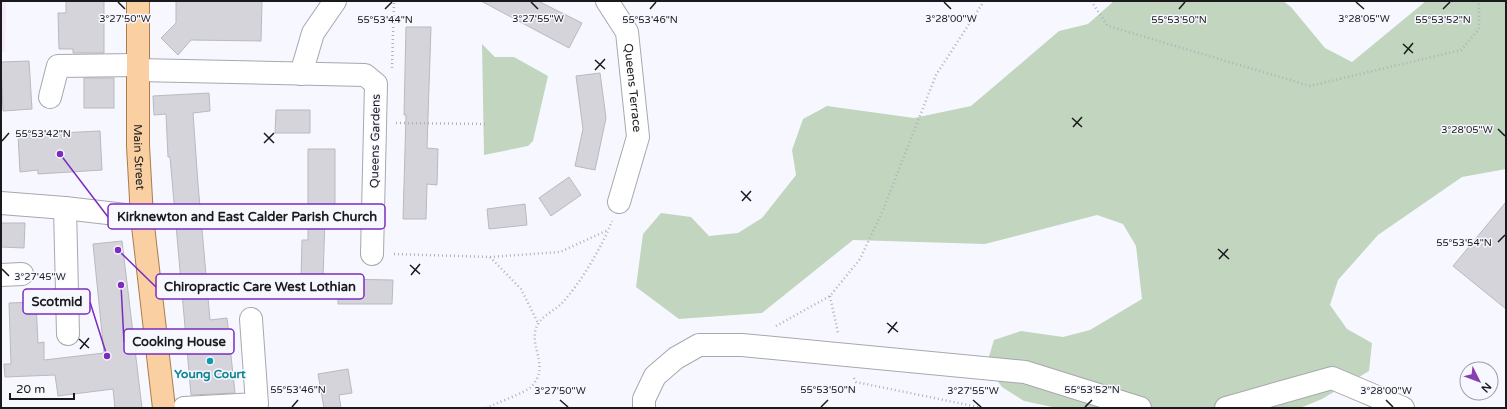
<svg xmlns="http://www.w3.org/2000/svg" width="1507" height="409" viewBox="0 0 1507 409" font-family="'Varela Round',sans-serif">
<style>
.education{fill:#f8e9fc}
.green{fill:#c1d5bf}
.building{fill:#d4d4da;stroke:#b9b9bf}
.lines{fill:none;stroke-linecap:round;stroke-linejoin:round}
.minor-casing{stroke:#a6a8ad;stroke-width:24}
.major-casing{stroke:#aa7c4c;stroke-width:24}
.path{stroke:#b1b2b7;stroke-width:2.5;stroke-dasharray:1 3;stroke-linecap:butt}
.minor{stroke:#fff;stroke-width:22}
.major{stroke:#fad0a3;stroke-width:22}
.ticks{fill:none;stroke:#1a1a1c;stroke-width:1.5}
.culture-dot{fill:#0f9aa8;stroke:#f7f8ff;stroke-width:1.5}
.labels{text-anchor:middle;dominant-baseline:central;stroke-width:3;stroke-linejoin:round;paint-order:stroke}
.street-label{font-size:12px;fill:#1a1a1c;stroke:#f7f8ff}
.culture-label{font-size:12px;font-weight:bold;fill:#0d838f;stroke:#f7f8ff}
.ticks-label{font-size:10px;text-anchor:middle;fill:#1a1a1c;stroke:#f7f8ff;stroke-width:3;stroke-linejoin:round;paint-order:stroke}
.leader{fill:none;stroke:#7b2cbf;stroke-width:1.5}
.callout-dot{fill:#7b2cbf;stroke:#f7f8ff;stroke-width:1.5}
.callout{fill:#f7f8ff;stroke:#7b2cbf;stroke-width:1.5}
.callout-label{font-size:13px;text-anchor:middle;font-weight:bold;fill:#1a1a1c}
</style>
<rect width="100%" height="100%" fill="#f7f8ff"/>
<polygon class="education" points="1,1 6,1 5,52 1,52"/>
<g class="green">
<polygon points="1114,1 1283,1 1291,7 1325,48 1352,62 1426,1 1506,1 1506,169 1462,177 1378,235 1338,280 1330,305 1347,329 1372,343 1369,371 1322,399 1300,408 1057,408 1024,401 1002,387 986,366 994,340 1021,331 1063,337 1090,330 1142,299 1136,246 1123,224 1097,215 985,244 853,240 762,313 679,319 636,287 643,234 661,213 691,217 709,236 738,233 762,218 796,175 792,150 803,119 827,106 914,118 971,106 1059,31 1088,24"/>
<polygon points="482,44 495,57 514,57 548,76 533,141 528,146 484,155"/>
</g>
<g class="building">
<polygon points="66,1 104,1 104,53 73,53 73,49 59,49 58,13 66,13"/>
<polygon points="176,1 262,1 261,41 191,40 178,55 161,38 176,23"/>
<polygon points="481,1 538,1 582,23 569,48"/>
<polygon points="406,27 431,27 427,148 438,149 437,185 427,184 426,219 403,219 406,115 404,115"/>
<polygon points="29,61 32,109 3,111 1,62"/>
<polygon points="600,73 606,118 595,170 575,166 583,129 576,76"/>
<rect x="84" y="78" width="30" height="30"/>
<polygon points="209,93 210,111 193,113 198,184 210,320 227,318 235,393 191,395 170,157 168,157 166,114 154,115 153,96"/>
<polygon points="276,110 310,110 310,133 275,133"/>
<polygon points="100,131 102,170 38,174 38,170 20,172 18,135"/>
<polygon points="308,149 335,149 335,218 325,218 323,279 301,278 302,240 308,240"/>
<polygon points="569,177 581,195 551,216 539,198"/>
<polygon points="1506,202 1506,309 1453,266"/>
<polygon points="525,204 527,225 489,229 487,209"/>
<polygon points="1,223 25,223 24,248 1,247"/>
<polygon points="122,241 142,408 115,408 113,389 58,396 55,375 5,377 4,364 11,364 9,303 36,302 38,343 44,342 44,360 104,353 93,244"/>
<polygon points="338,279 393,280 392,304 338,304"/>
<polygon points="348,369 352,393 339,395 341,408 324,408 318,374"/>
</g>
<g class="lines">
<defs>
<g id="minor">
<path id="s1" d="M607 1 627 32 638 137 619 202"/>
<polyline points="137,70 365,75 376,84 372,254"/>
<polyline points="301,74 313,33 335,1"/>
<polyline points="50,97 58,66 137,65"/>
<polyline points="1,203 65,208 142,217"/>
<polyline points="65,208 68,334"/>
<polyline points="1,275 22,274"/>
<polyline points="184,408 257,404 251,319"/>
<polyline points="644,408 644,399 655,376 676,358 699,345 742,345 1025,372 1140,408"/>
<polyline points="1226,408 1332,378 1403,408"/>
</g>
<g id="major">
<path id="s2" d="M138 1V146L142 217 164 408"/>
</g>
</defs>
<use href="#minor" class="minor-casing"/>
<use href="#major" class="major-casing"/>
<g class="path">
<polyline points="1091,1 1108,26 1310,86 1461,50 1479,29 1479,1"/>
<polyline points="392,68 394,1"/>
<polyline points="396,123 488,124"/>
<polyline points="394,254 490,257 560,252 608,230"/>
<polyline points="490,257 521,289 538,323"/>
<polyline points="830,296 838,333"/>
<polyline points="776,326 830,296 860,259 883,210 936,75 984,1"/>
<polyline points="854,378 856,382 983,408"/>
<path d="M486 408C495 404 526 392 531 387 552 365 526 345 538 324 543 315 556 310 563 302 581 282 602 247 612 221"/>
</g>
<use href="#minor" class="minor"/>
<use href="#major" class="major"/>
</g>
<path class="ticks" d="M118 2 125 9M531 2 538 9M944 2 951 9M1356 2 1364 9M385 9 392 2M650 9 656 2M1179 9 1185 2M1443 9 1450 2M1403 44 1413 53M1404 54 1413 43M595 60 605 69M595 70 605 59M1072 118 1082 127M1073 127 1082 117M1498 129 1505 136M264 133 274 143M2 141 9 133M264 143 274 133M741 191 751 201M742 201 751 191M1498 242 1505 235M1218 249 1229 259M1219 259 1228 249M410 265 420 274M2 269 9 276M411 275 420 264M887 323 898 332M888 333 897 322M79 339 89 348M80 349 89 338M560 400 568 407M973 400 981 407M1386 400 1393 407M292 407 298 400M821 407 828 400M1085 407 1092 400"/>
<circle class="culture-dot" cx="210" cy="361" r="4"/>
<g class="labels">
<g class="street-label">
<text stroke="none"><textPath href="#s1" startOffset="93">Queens Terrace</textPath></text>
<text transform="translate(375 141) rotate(-89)">Queens Gardens</text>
<text stroke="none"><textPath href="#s2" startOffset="156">Main Street</textPath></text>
</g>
<g class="culture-label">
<text x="210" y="374">Young Court</text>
</g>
</g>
<g class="ticks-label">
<text x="125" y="22">3°27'50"W</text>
<text x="538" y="22">3°27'55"W</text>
<text x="951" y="22">3°28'00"W</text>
<text x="1364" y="22">3°28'05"W</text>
<text x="385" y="23">55°53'44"N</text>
<text x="650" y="23">55°53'46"N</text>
<text x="1179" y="23">55°53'50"N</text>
<text x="1443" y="23">55°53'52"N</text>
<text x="1467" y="133">3°28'05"W</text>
<text x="43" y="137">55°53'42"N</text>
<text x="1464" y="246">55°53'54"N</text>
<text x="40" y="280">3°27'45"W</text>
<text x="298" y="393">55°53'46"N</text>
<text x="828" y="393">55°53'50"N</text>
<text x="1092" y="393">55°53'52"N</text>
<text x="560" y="394">3°27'50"W</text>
<text x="973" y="394">3°27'55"W</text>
<text x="1386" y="394">3°28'00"W</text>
</g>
<path class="leader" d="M60 154L108 217M118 250L156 287M107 356L90 302M121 285L124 342"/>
<g class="callout-dot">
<circle cx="60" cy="154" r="4"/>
<circle cx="118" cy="250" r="4"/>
<circle cx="107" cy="356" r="4"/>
<circle cx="121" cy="285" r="4"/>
</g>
<g class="callout">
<rect x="108" y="204" width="277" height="25" rx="4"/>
<rect x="156" y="274" width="208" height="25" rx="4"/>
<rect x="23" y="289" width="67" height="25" rx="4"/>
<rect x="124" y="329" width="110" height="25" rx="4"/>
</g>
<g class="callout-label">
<text x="247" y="221">Kirknewton and East Calder Parish Church</text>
<text x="260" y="291">Chiropractic Care West Lothian</text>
<text x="57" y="306">Scotmid</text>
<text x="179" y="346">Cooking House</text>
</g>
<rect width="1507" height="409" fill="none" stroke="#1a1a1c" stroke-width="4"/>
<g transform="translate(1479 381) rotate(132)"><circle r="19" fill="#f7f8ff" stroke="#9f9fa4"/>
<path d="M0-3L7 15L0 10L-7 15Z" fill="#883fb1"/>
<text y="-6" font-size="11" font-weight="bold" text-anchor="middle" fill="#1a1a1c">N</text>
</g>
<path d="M10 393v6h64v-6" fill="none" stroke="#1a1a1c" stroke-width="2"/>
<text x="16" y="393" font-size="12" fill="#1a1a1c" stroke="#f7f8ff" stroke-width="3" paint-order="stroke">20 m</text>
</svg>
